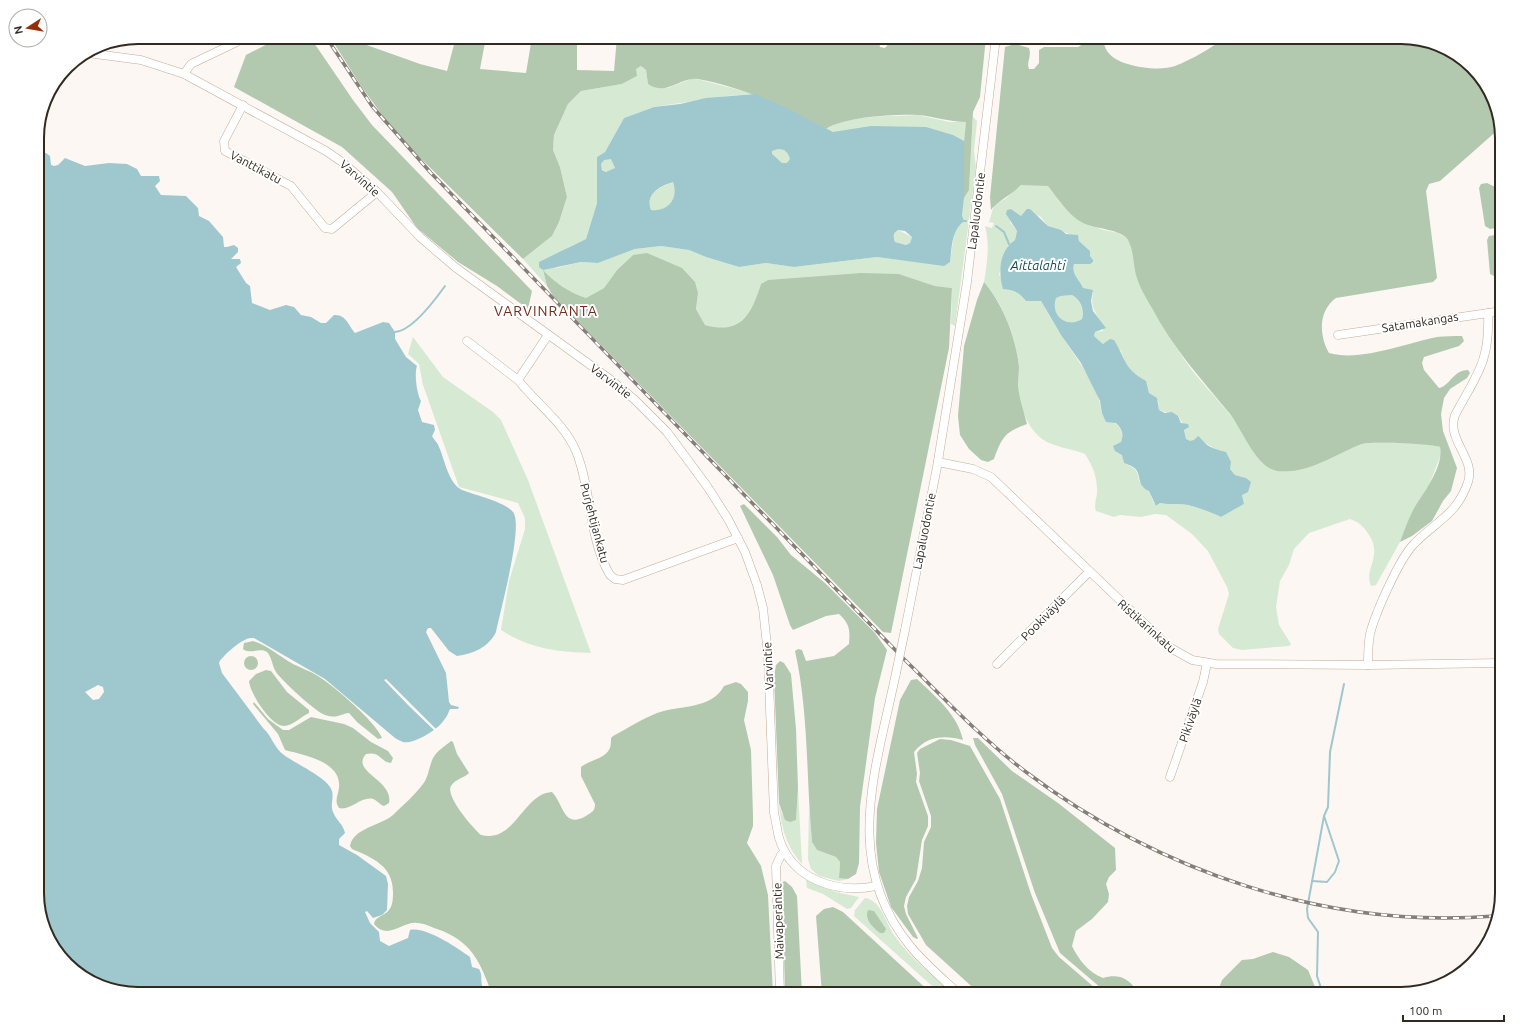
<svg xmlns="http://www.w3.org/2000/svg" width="1539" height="1031" viewBox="0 0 1539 1031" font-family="Ubuntu,sans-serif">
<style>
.green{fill:#d6ead3;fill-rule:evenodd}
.forest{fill:#b2c9af}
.water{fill:#9fc7ce;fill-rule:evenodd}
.pier{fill:#fcf7f3}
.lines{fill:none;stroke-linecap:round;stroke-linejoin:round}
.stream{stroke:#9fc7ce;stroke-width:2}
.minor-casing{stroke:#c3ad97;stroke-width:9}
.minor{stroke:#fff;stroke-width:8}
.rail-casing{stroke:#867f78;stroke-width:3.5}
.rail{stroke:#fff;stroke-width:2;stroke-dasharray:6;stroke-linecap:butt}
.minor-bridge-casing{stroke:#c3ad97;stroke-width:9;stroke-linecap:butt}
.minor-bridge{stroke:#fff;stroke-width:8}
.labels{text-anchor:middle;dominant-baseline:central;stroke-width:4;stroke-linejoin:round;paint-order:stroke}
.street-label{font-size:12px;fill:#322a21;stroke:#fff}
.water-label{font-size:13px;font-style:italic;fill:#124c54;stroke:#fff}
.quarter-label{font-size:14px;letter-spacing:1px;fill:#6f2c18;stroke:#fff}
.rim{fill:none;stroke:#322a21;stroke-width:2}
</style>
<rect width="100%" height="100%" fill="#fcf7f3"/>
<g class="green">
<path d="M641 66 646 70 648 84 668 88 693 78 755 94 727 96 654 107 624 118 605 152 597 157V203L586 239 567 248 556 268 581 262 598 263 635 249 661 246 689 250 706 257 739 267 766 263 795 267 877 257 908 261 950 262 954 234 962 216 964 198 969 190 973 117 977 121 974 151 976 167 955 326 951 324 952 288 935 286 899 274 761 284C755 304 747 325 723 329 718 330 710 326 705 325L696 309 698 293 633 255 617 270 604 288 586 298C570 293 555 282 543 271L547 286 523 259 552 236 559 222 567 197 560 167 553 150 554 135 568 104 581 91 622 84 637 76 635 69Z"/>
<path d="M917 115 950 122H966L964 141 940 132H833L826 129C849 114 890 117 917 115Z"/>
<polygon points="782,146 799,162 778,165 771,154 772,151"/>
<circle cx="608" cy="165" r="7"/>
<path d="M674 182C678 199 669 212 651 210 645 194 660 186 674 182Z"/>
<path d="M1027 184 1048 186C1055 195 1062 207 1071 214 1078 220 1092 226 1101 229 1109 232 1118 231 1126 238 1136 247 1133 266 1138 278 1151 306 1166 333 1184 359 1198 380 1217 398 1232 417 1244 431 1256 469 1278 471 1308 475 1335 454 1362 444 1370 441 1432 444 1440 447L1441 454 1430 483 1413 510 1400 542 1376 585 1371 586C1363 568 1385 556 1367 532 1362 525 1358 522 1350 519L1309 533 1294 549 1289 565 1280 581 1276 607 1279 625 1291 644 1289 646 1242 650 1233 648 1219 634 1218 629 1229 594 1227 587 1208 551 1192 534 1166 515 1155 514 1141 517 1120 515 1114 517 1096 511C1093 503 1098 497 1097 489 1097 476 1092 465 1085 454 1071 448 1055 448 1042 439 1026 426 1019 405 1018 384 1018 378 1019 372 1019 366 1015 337 1004 304 984 282 987 263 990 245 985 226L992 228 994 223 989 222 994 205 1005 199 1021 185ZM1011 209 1021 216 1026 213 1040 216 1048 226 1079 238V241L1090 251V256L1093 262C1087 265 1080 262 1074 264 1071 274 1080 280 1083 288L1093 292C1090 306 1095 313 1103 324V331L1095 332 1094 336 1103 344 1108 342 1121 351C1125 366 1132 373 1145 381L1149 393 1158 401 1159 410 1178 416 1183 424 1186 439 1189 441H1202L1212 447 1235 475 1246 478 1242 495 1244 504 1221 517C1211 512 1199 508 1188 505 1179 503 1169 505 1160 503L1157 506 1154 503 1149 491 1139 481C1138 470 1134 467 1124 463 1117 432 1133 434 1102 413 1098 384 1077 360 1062 336 1054 325 1048 313 1041 301H1026L1021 294 1013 290 999 275C1003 261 1003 249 1015 240L1017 231 1010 222Z"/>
<path d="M898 230 912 237 910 243 906 245 895 242C893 236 893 233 898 230Z"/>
<path d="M1072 295C1080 300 1085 310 1082 319 1065 329 1050 315 1056 298L1061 296Z"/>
<path d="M413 337 443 377 493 412 501 420 528 480 591 653C557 652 530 649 501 630L509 581 525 529V518L518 503 459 487 423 385 419 364 408 354Z"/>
<path d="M798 788 802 864C786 846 781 827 779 803L782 814 796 820Z"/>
<polygon points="809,806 812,842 817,850 836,857 840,862 839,877 848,879 839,881 819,876 811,869 808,859"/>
<polygon points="806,880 836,892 859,897 851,908 847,909 823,894 807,888"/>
<path d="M865 898C881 900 886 923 894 935 910 958 933 976 953 994H941L854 916 855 910Z"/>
</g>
<g class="forest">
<polygon points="281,37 310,37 353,100 372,125 532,291 528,309 497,286 458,262 417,228 392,192 342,147 234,87 246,55"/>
<path d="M330 37H356L361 43 420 64 447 71 456 37H486L480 69 526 73 532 37 577 39V70L614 71 617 37H878L880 47 885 48 891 41 902 37H986L980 97 973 112 969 190 964 198V141L966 122C949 122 933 116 917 115 894 114 844 117 826 129 783 106 745 88 698 79 681 76 667 97 648 84L646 70 641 66 636 69 637 76 622 84 581 91 568 104 554 135 553 150 560 167 567 197 559 222 552 236 523 259 396 134 361 86Z"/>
<path d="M1096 37 1103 40C1104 43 1105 48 1107 51 1117 67 1159 72 1175 66 1193 59 1211 48 1226 37H1401L1457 54 1487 89 1488 94 1494 104 1500 128 1440 181 1429 184 1426 191 1437 278 1433 282 1336 298C1318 311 1319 335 1329 353 1361 362 1406 343 1437 337 1445 336 1454 336 1462 336L1464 341 1459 346 1424 357 1422 363 1424 370 1439 388C1450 386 1453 370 1468 370L1470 373 1467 378 1450 389 1444 398 1441 414 1443 431 1457 468 1451 491 1443 501 1432 521 1412 536 1400 542C1404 531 1408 520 1413 510 1423 493 1444 467 1440 447 1432 444 1370 441 1362 444 1335 454 1308 475 1277 471 1256 468 1242 429 1230 414 1202 380 1172 347 1152 308 1146 298 1139 286 1136 275 1133 263 1134 251 1128 240 1121 229 1095 229 1083 223 1068 215 1058 199 1048 186L1021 185C1013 194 996 202 991 210L990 197 1005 47 1015 44 1029 48C1032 57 1026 62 1029 69H1034L1039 63V50L1044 47H1078Z"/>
<polygon points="1487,183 1493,186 1502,185 1502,227 1490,229 1485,226 1479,188 1481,184"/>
<polygon points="1502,234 1502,276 1496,277 1490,274 1487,240 1489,236"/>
<path d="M647 253 682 268 695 282 698 293 696 309 705 325C741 335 751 315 761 284L768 280 861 273 899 274 935 286 952 288 949 348 891 633 883 632 553 296 547 286 543 270C554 282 570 293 586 298L604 288 617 270 633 255Z"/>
<path d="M984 282C1003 304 1016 338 1019 367 1019 373 1018 379 1018 385 1019 398 1024 412 1027 424 1005 432 1002 437 994 459L988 462 981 460 969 449 960 435 958 416 964 346 977 300Z"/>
<path d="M744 504 777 537 791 555 825 583 875 633 887 650 875 698 860 807 859 863 856 874 848 879 839 878 840 862 836 857 817 850 812 842C806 778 809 714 795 651L798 649 802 650 806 661 834 656 849 644C850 630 850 624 839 614L826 616 793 630 790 625 773 575 740 506Z"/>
<path d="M253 641C268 646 279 656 293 664 301 668 310 671 318 676 334 686 375 721 382 738L378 739 357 722 349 713C340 714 338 719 325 715 316 712 282 681 276 672 272 666 272 657 267 652 259 647 250 655 243 649L244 643Z"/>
<circle cx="251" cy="663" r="7"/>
<polygon points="780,661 784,663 791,674 796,729 798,788 796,820 790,822 785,820 779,803 774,677 776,665"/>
<path d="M266 670 271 671 287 692 309 710V713C302 716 292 726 284 726 270 725 250 693 249 681L256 674Z"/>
<path d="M917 679C935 696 958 715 963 740 944 735 927 736 914 752L917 774 916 782 928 816V826L922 840 916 879 906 897 904 906 906 914 918 938 917 939 913 937 891 907 879 872 876 843 877 809 900 700 911 680Z"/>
<path d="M736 682 741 684 748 692V701L744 720 751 750 753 815V826L747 843 761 866 768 895 773 994H492C480 962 472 941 437 929 431 927 424 923 417 923 403 921 388 941 374 924 375 916 385 916 389 910 393 905 393 898 393 892 393 866 373 858 352 849L350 846C353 828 382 825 393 815 403 805 415 795 423 784 429 776 429 766 433 758 437 751 445 746 451 741L453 742 457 754 469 773C464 778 455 779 451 786 445 796 473 828 481 835 515 844 523 793 552 792 564 804 563 829 586 816 592 812 595 811 595 804L581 776V767C590 760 605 759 610 748 611 745 611 741 611 738L613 736C628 728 642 719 657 713 679 705 711 710 724 686Z"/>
<path d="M254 702 268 719 283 730H289L311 717 344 724 353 728 371 742 388 751 393 758 391 763C380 762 381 751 366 754 350 772 394 780 389 803L384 806C380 805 377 800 373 799 361 796 351 811 339 808 334 801 338 796 339 788 342 761 303 755 285 750L278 734 253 704Z"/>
<path d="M973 738H978L1012 771 1058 803 1115 848 1116 870 1109 877 1106 884 1109 894 1108 902 1092 919 1076 931 1072 946C1079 960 1088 972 1103 978 1118 973 1131 978 1138 994H1108L1060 953 1035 893 1002 794 975 745Z"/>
<polygon points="940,739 951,740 970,746 1000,799 1031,894 1052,948 1059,957 1102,994 980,994 926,945 908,914 907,906 909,897 918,881 922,868 924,842 931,827 931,816 919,781 920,773 917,753 920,749"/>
<polygon points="785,881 792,887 797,896 802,994 785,994 783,916 780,883"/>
<polygon points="833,907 843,912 932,994 822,994 816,916 824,909"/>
<path d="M868 910 874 911 886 929 884 933H880C873 927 864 920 868 910Z"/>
<polygon points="1273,952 1289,957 1308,970 1318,994 1217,994 1222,980 1242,960 1253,959"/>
</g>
<g class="water">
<path d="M755 94 785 107 833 132 871 126 926 127 953 135 964 141V198L962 216 964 221C951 231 952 247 950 262L944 266 877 257 794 267 766 263 739 267 706 257 689 250 661 246 635 249 598 263 581 262 543 270 539 267V262L586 239 597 203V157L605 152 624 118 654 107 680 104 706 98ZM778 149C785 149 788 152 790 159L787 163H782L772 154V151ZM611 159 615 168 606 172 602 170 601 164 604 160ZM673 182C679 199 668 212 651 210 645 194 660 186 673 182ZM898 230 905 231 912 237 910 243 906 245 895 242C893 236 893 233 898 230Z"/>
<path d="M43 153H46L50 156 51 165 54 166 58 165 65 158 85 166 109 163 127 164 137 169 141 176H159L160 181 155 186 161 195 186 196 198 208 199 216 209 221 223 237 224 247H227L234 245 238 248V252L231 259H240L241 263 236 267 246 283 250 286 252 303 270 310 286 305 294 307 301 315 311 317 321 323H326L334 315C346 314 349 326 355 333L383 322 389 323 395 332V339L406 357 417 366C414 374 417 394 421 401L418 410 422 422 434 425 435 430 432 436C434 440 438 443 439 447 445 460 448 483 462 490 475 495 505 502 513 512 524 525 500 612 496 632 489 647 473 654 457 656L449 651 431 628H428L426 632 446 673 449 702 451 705 459 707 458 709H450C448 713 447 717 444 720 439 729 413 745 403 742 400 741 397 739 395 738L325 679 254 638C251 638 247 638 245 640 239 642 221 657 219 663L222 673 263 728C272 736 274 748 284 755 294 763 329 778 332 791 334 798 330 805 333 812 336 820 343 824 345 833L339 839V845L357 855 386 876 388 884 387 910 382 915 373 918 367 911 365 912 370 923 379 932 380 941 389 946 408 938 410 930C425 926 458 948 470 957L472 967 479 969C484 977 478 982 486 994H138L82 977 50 943 37 899V159L41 158ZM98 685 103 687 104 692 99 699 93 700 85 692Z"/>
<path d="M1011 209 1021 216 1027 209H1030L1048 226 1061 230 1066 234 1078 235 1079 241 1090 251V256L1093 260V262L1090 264H1074C1071 274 1080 280 1083 288L1093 290 1091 301 1093 311 1106 328 1095 332 1094 336 1103 344 1110 339 1114 340C1126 359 1123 368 1146 381L1149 393 1157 398 1159 410 1165 413 1172 412 1178 416 1181 423 1188 424 1189 427 1184 430 1186 439 1190 441 1194 440 1198 436C1201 438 1202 440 1205 443 1210 448 1218 450 1226 452L1231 462 1230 469 1235 475 1246 478 1251 482 1248 492 1242 495 1244 504 1221 517C1211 512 1199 508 1188 505 1179 503 1169 505 1160 503L1156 506 1149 491C1135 485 1143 473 1133 467 1131 465 1126 464 1124 463L1122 455 1115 451 1113 446 1121 442C1124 434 1122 429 1116 423L1106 422 1102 413 1100 401 1081 363 1061 335 1041 301H1026C1019 292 1014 290 1003 289 998 272 999 251 1015 240L1017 231 1006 214 1007 210ZM1072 295C1080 299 1085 310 1082 319 1066 329 1050 315 1056 298L1061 296Z"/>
</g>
<polygon class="pier" points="386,679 437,730 435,731 409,706 384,680"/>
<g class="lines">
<g class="stream">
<polyline points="964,221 966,221"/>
<polyline points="996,226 1004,232 1009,244"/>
<path d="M395 332C412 331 435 300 445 286"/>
<polyline points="1312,881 1327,882 1335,872 1339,861 1324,816"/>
<polyline points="1323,994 1317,976 1318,932 1308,918 1307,909 1324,816 1328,807 1330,752 1344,684"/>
</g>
<defs>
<g id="minor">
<path d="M88 53 141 60 184 74 326 151 342 162 377 192 420 237 455 267 611 380 635 400 667 432 707 486 728 519 745 552 757 585 763 608 768 655 774 813C776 821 777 830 779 838 792 880 837 894 876 886"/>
<polyline points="184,74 191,64 237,42 237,37"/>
<polyline points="243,105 224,141 225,151 291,186 325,228 332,229 377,192"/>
<path d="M548 335 518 380C537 404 564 423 576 451 592 490 588 538 610 575L615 579 623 580 738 538"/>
<polyline points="1338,335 1502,311"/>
<polyline points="467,341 518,380"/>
<polyline points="938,462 973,469 991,477 1169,647 1192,660 1216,664 1368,665 1502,663"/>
<polyline points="905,630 937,467 967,282 996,37"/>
<polyline points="997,664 1089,572"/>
<path d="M1368 665C1368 654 1368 645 1370 634 1375 614 1399 559 1414 544 1436 521 1457 515 1468 482 1476 458 1446 440 1455 415 1477 374 1490 362 1488 313"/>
<path d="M896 673C876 769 841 863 911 947 925 964 943 979 959 994"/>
<polyline points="1170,777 1203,682 1207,663"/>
<polyline points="780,994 776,866 781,855 785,852"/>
</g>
</defs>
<use href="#minor" class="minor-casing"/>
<use href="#minor" class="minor"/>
<defs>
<path id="rail" d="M326 37 372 106 431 173 905 660C944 698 982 739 1026 772 1158 871 1328 930 1495 916"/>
</defs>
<use href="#rail" class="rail-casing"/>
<use href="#rail" class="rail"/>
<defs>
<polyline id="minor-bridge" points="896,673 905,630"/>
</defs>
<use href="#minor-bridge" class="minor-bridge-casing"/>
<use href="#minor-bridge" class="minor-bridge"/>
</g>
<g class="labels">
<g class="street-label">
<text transform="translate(256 167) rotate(28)">Vanttikatu</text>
<text transform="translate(360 178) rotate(41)">Varvintie</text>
<text transform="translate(976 211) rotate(-83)">Lapaluodontie</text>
<text transform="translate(1420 322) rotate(-9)">Satamakangas</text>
<text transform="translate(611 381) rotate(37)">Varvintie</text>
<text transform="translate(595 523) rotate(75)">Purjehtijankatu</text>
<text transform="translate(924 531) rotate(-79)">Lapaluodontie</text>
<text transform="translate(1043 618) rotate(-45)">Pookiväylä</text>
<text transform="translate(1147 626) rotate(42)">Ristikarinkatu</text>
<text transform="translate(768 666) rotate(-93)">Varvintie</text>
<text transform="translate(1190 720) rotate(-71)">Pikiväylä</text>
<text transform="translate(778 921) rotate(-92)">Maivaperäntie</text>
</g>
<g class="water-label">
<text x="1038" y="265">Aittalahti</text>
</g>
<g class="quarter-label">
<text x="546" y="311">VARVINRANTA</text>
</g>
</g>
<path d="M0 0H1539V1031H0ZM138 44H1401A94 94 0 0 1 1495 138V893A94 94 0 0 1 1401 987H138A94 94 0 0 1 44 893V138A94 94 0 0 1 138 44Z" fill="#fff" fill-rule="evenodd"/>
<path class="rim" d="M138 44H1401A94 94 0 0 1 1495 138V893A94 94 0 0 1 1401 987H138A94 94 0 0 1 44 893V138A94 94 0 0 1 138 44Z"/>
<g transform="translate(28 28) rotate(258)"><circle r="19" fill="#ffffff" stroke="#adaaa6"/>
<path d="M0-3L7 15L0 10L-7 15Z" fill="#942e09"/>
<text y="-6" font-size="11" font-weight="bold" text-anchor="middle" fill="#322a21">N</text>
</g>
<path d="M1403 1015v6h101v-6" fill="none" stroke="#322a21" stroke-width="2"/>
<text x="1409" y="1015" font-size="12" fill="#322a21" stroke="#ffffff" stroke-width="3" paint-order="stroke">100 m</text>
</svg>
